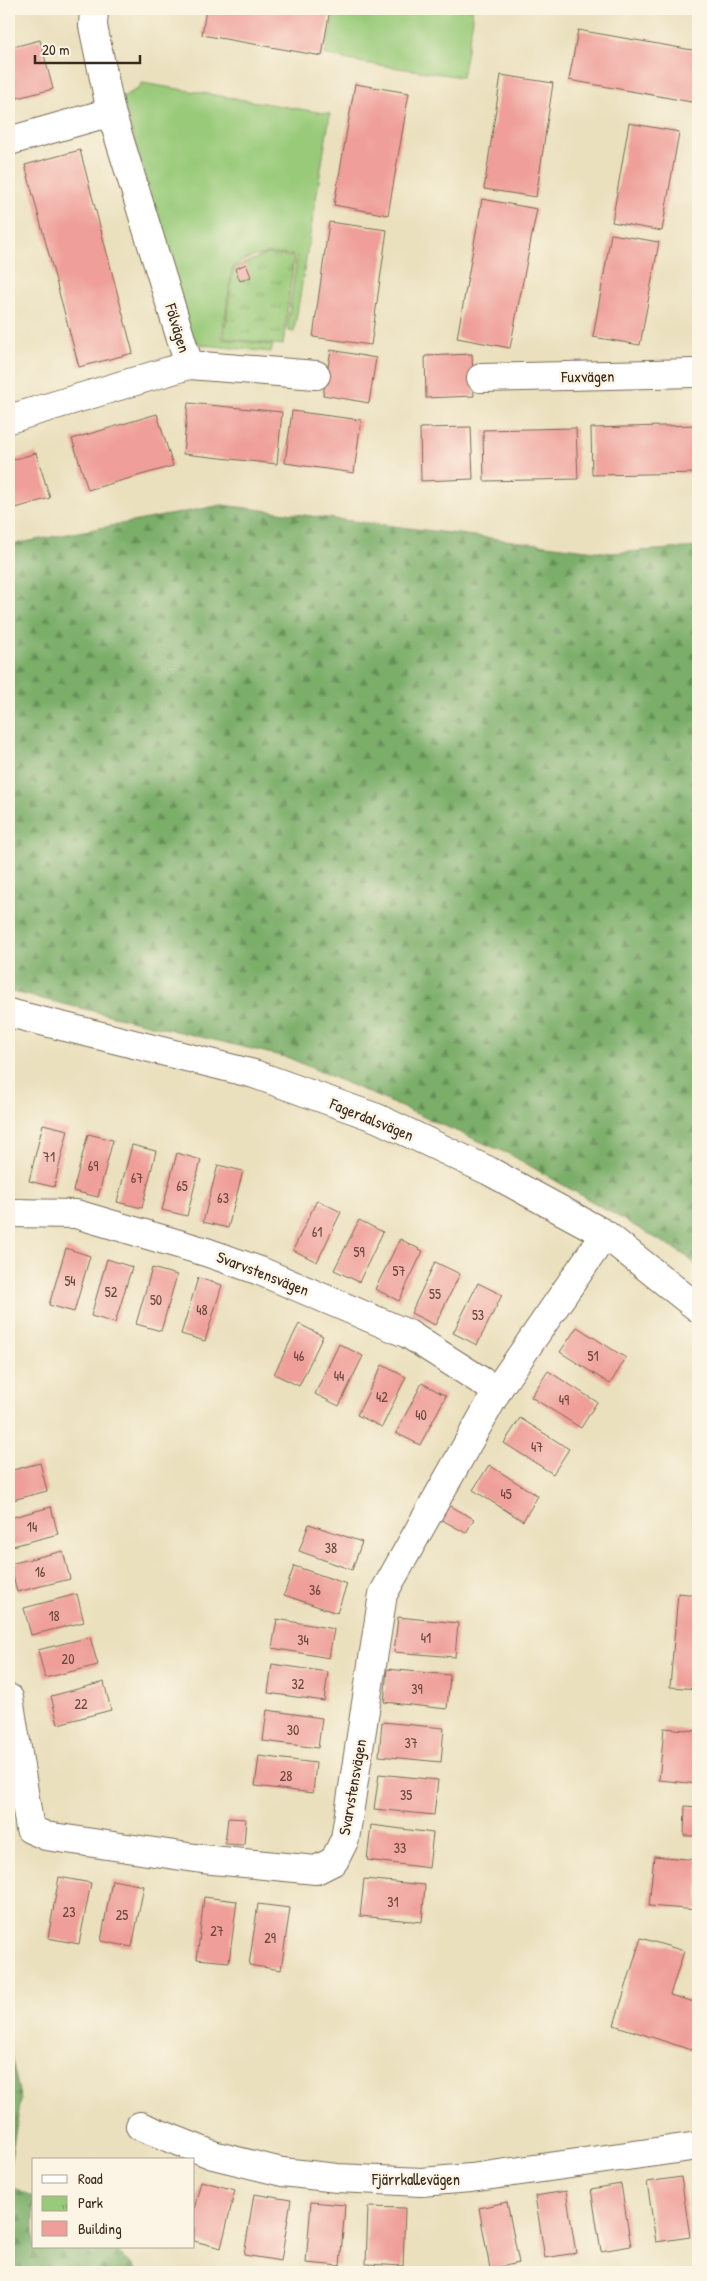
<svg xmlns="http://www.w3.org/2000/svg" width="707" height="2281" viewBox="0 0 707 2281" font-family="'Patrick Hand',sans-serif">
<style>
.grass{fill:#99ca79;stroke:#6a7a4c}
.forest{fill:url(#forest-firs);stroke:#5a6c44}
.park{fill:url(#park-tufts);stroke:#6a7a4c}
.building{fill:#ef9e99}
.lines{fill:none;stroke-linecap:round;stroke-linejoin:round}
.minor-casing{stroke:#786a56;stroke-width:30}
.minor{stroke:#fff;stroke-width:28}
.labels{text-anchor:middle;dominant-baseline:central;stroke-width:5;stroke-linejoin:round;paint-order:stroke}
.number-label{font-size:14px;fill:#68473d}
.street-label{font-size:16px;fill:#3b2a1e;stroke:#fcf5e5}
</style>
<defs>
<pattern id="forest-firs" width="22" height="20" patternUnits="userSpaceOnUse" patternTransform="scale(1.25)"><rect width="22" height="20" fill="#7aae69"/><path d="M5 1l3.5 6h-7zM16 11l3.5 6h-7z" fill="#658e56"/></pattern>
<pattern id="park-tufts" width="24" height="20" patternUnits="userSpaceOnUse" patternTransform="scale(1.25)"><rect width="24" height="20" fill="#99ca79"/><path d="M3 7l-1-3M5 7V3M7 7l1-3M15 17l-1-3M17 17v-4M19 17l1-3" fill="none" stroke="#7ea463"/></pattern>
</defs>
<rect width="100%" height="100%" fill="#fcf5e5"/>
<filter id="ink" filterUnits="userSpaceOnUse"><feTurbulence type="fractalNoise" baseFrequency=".02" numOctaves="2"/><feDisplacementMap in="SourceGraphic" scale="10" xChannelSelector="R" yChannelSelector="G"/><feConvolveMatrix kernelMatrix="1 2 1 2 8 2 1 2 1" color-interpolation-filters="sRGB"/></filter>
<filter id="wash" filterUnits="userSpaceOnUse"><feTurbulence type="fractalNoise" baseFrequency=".0096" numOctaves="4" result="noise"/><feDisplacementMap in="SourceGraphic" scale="20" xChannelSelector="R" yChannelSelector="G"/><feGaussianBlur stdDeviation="1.12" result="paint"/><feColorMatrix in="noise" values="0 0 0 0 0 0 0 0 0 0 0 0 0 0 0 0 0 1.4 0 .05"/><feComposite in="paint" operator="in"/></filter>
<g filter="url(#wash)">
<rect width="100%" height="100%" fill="#eae0be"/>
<g class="grass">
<polygon points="413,9 472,9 473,19 462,77 357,62 325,54 335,12 374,15"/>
<path d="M142 83 330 114 294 332 289 331 287 328 297 256C275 252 249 252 232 269L222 339 273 345 271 352 204 345 192 340 122 97 138 89Z"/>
</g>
<g class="forest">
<polygon points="222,505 611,553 698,547 698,1267 685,1255 511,1155 289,1058 9,991 9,545"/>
<polygon points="9,2047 21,2100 9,2169"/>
<polygon points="9,2184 34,2198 34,2247 113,2247 139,2272 9,2272"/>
</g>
<polygon class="park" points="267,254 294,257 283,345 224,338 233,268"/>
<g id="blocks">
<g class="building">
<polygon points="206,9 330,9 322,56 202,35"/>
<polygon points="578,30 698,51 697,103 569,80"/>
<polygon points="40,40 53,89 9,100 9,48"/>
<polygon points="501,75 553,83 536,197 484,189"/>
<polygon points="355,84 409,93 388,215 334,205"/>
<polygon points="629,123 679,132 662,231 612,222"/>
<polygon points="80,150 133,353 79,367 25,165"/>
<polygon points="482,199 537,209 510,348 457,338"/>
<polygon points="329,222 387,230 371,345 313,337"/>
<polygon points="611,234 659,242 640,345 593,337"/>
<polygon points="246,264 251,277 240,281 235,269"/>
<polygon points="331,350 376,358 369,403 323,395"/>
<polygon points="472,354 474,396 426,398 425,356"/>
<polygon points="9,384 12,395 9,396"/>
<polygon points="188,403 282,412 277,464 183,454"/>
<polygon points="292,411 361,420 354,473 285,463"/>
<polygon points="157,414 173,466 88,490 72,439"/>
<polygon points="698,425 698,473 592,475 591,428"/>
<polygon points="471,427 473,479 421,481 420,428"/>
<polygon points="576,428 578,479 484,481 483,430"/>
<polygon points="36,453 50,498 9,510 9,461"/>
<polygon points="43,1124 68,1130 54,1187 29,1181"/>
<polygon points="88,1134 113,1140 98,1197 73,1191"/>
<polygon points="132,1145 156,1151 142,1208 117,1202"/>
<polygon points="177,1153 201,1160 187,1216 162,1210"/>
<polygon points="218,1165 243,1171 228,1228 203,1222"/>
<polygon points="317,1200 341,1212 317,1262 293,1250"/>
<polygon points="359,1220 383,1232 359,1282 334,1270"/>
<polygon points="400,1239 423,1251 399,1301 375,1289"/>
<polygon points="66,1248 90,1256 74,1312 49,1305"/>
<polygon points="107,1259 132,1267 115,1323 91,1316"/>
<polygon points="435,1262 460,1274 435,1325 411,1313"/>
<polygon points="152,1268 177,1275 161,1331 136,1324"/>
<polygon points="198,1278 222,1285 205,1341 181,1334"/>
<polygon points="478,1283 502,1295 477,1345 453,1333"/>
<polygon points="299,1324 323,1336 299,1386 274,1374"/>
<polygon points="577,1327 626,1358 610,1384 560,1352"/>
<polygon points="339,1344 363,1356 339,1406 315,1394"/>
<polygon points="382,1365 406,1377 382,1427 357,1415"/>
<polygon points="548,1371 597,1402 581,1428 531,1397"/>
<polygon points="422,1383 446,1396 420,1445 396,1433"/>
<polygon points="520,1418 569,1449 553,1474 504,1443"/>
<polygon points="40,1463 47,1491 9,1501 9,1471"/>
<polygon points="489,1465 538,1496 523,1521 473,1490"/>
<polygon points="447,1504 474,1519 466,1533 440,1519"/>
<polygon points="51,1507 58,1534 9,1547 9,1518"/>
<polygon points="309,1524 362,1542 352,1570 299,1551"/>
<polygon points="63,1551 70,1579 17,1592 10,1564"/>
<polygon points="294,1566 347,1584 337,1613 284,1595"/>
<polygon points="678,1593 698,1595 698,1689 670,1687"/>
<polygon points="77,1594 84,1622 31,1635 24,1608"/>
<polygon points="398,1617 458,1623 455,1657 394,1652"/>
<polygon points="277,1619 334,1629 329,1658 272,1648"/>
<polygon points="90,1637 98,1665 45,1678 38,1650"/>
<polygon points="272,1664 328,1672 324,1701 268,1693"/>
<polygon points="387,1669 450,1675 447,1709 384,1702"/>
<polygon points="104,1682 111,1710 58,1724 51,1696"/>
<polygon points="267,1710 322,1718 318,1748 263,1741"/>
<polygon points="382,1722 444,1728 441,1762 379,1756"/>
<polygon points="664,1728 698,1731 698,1784 659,1780"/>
<polygon points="259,1756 316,1763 313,1793 255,1786"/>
<polygon points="379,1774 438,1780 434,1815 374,1809"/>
<polygon points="685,1806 698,1807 698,1836 684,1836"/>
<polygon points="228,1818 246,1819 244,1845 225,1844"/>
<polygon points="371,1825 433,1833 429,1868 367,1860"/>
<polygon points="654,1856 698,1860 698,1910 649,1906"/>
<polygon points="59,1877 91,1883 79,1944 48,1938"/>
<polygon points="364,1879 425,1885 422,1922 360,1916"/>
<polygon points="112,1880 144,1886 132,1947 101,1941"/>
<polygon points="204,1897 237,1901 229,1962 197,1959"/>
<polygon points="258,1904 290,1908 281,1970 249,1965"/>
<polygon points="641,1938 684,1951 670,1995 698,2003 698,2052 614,2025"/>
<polygon points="681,2177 690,2237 656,2242 647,2182"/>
<polygon points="201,2181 235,2190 221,2248 194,2241 194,2209"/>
<polygon points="621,2184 631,2246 601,2251 591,2189"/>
<polygon points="566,2191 576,2253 545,2258 535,2196"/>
<polygon points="254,2194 291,2200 281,2261 244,2255"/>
<polygon points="311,2202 345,2205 340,2266 306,2263"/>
<polygon points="507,2202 519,2263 490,2269 479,2208"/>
<polygon points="368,2207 405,2208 403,2266 366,2264"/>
</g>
</g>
</g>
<g filter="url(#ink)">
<use href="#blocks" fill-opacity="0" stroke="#786a56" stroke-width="1"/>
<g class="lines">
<defs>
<g id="minor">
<polyline points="9,141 111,112"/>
<polyline points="189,365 316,375"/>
<polyline points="481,378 694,373"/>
<polyline points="9,419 189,365 111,112 93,26 94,9"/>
<polyline points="9,1013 254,1074 377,1118 489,1171 605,1234 698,1308"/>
<polyline points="9,1213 76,1214 206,1252 260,1271 408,1334 497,1391"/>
<polyline points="9,1698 30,1829 46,1836 202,1859 316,1870 334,1861 345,1839 383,1594 500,1386 605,1234"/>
<polyline points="140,2126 213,2155 282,2172 337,2178 421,2182 471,2178 698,2146"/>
</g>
</defs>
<use href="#minor" class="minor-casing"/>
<use href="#minor" class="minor"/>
</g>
</g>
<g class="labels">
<g class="number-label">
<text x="49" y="1156">71</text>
<text x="93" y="1165">69</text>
<text x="137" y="1177">67</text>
<text x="182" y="1185">65</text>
<text x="223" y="1197">63</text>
<text x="317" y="1231">61</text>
<text x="359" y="1251">59</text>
<text x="399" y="1270">57</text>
<text x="70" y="1280">54</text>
<text x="111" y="1291">52</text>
<text x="435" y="1293">55</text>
<text x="156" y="1299">50</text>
<text x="202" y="1309">48</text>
<text x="478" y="1314">53</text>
<text x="299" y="1355">46</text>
<text x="593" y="1355">51</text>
<text x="339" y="1375">44</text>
<text x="382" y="1396">42</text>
<text x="564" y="1399">49</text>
<text x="421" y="1414">40</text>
<text x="537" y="1446">47</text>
<text x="506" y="1493">45</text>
<text x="32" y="1526">14</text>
<text x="331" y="1547">38</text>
<text x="40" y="1571">16</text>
<text x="315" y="1589">36</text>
<text x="54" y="1615">18</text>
<text x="426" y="1637">41</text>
<text x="303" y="1639">34</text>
<text x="68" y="1658">20</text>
<text x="298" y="1683">32</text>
<text x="417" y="1688">39</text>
<text x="81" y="1703">22</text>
<text x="293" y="1729">30</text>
<text x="411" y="1742">37</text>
<text x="286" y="1775">28</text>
<text x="406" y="1794">35</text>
<text x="400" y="1847">33</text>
<text x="393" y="1901">31</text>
<text x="69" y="1911">23</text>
<text x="122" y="1914">25</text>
<text x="217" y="1930">27</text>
<text x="270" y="1937">29</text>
</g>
<g class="street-label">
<text transform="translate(178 328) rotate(73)">Fölvägen</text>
<text transform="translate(588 376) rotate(-1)">Fuxvägen</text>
<text transform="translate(372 1119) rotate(22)">Fagerdalsvägen</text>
<text transform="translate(263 1273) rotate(21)">Svarvstensvägen</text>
<text transform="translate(352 1787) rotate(-80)">Svarvstensvägen</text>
<text x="416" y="2179">Fjärrkallevägen</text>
</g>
</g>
<rect width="707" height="2281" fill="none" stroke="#fcf5e5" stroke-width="30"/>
<rect x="32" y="2158" width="162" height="90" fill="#fcf5e5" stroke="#afa495"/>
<rect x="42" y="2175" width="25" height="8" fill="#ffffff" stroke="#afa495"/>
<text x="78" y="2184" font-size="15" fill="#3b2a1e">Road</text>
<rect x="42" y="2196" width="25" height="15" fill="url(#park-tufts)" stroke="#afa495"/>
<text x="78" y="2208" font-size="15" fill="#3b2a1e">Park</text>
<rect x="42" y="2221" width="25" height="15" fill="#ef9e99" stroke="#afa495"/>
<text x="78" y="2234" font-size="15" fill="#3b2a1e">Building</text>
<path d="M35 55v8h105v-8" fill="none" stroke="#3b2a1e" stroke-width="2.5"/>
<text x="42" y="55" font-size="15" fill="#3b2a1e" stroke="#fcf5e5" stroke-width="4" paint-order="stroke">20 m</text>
</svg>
